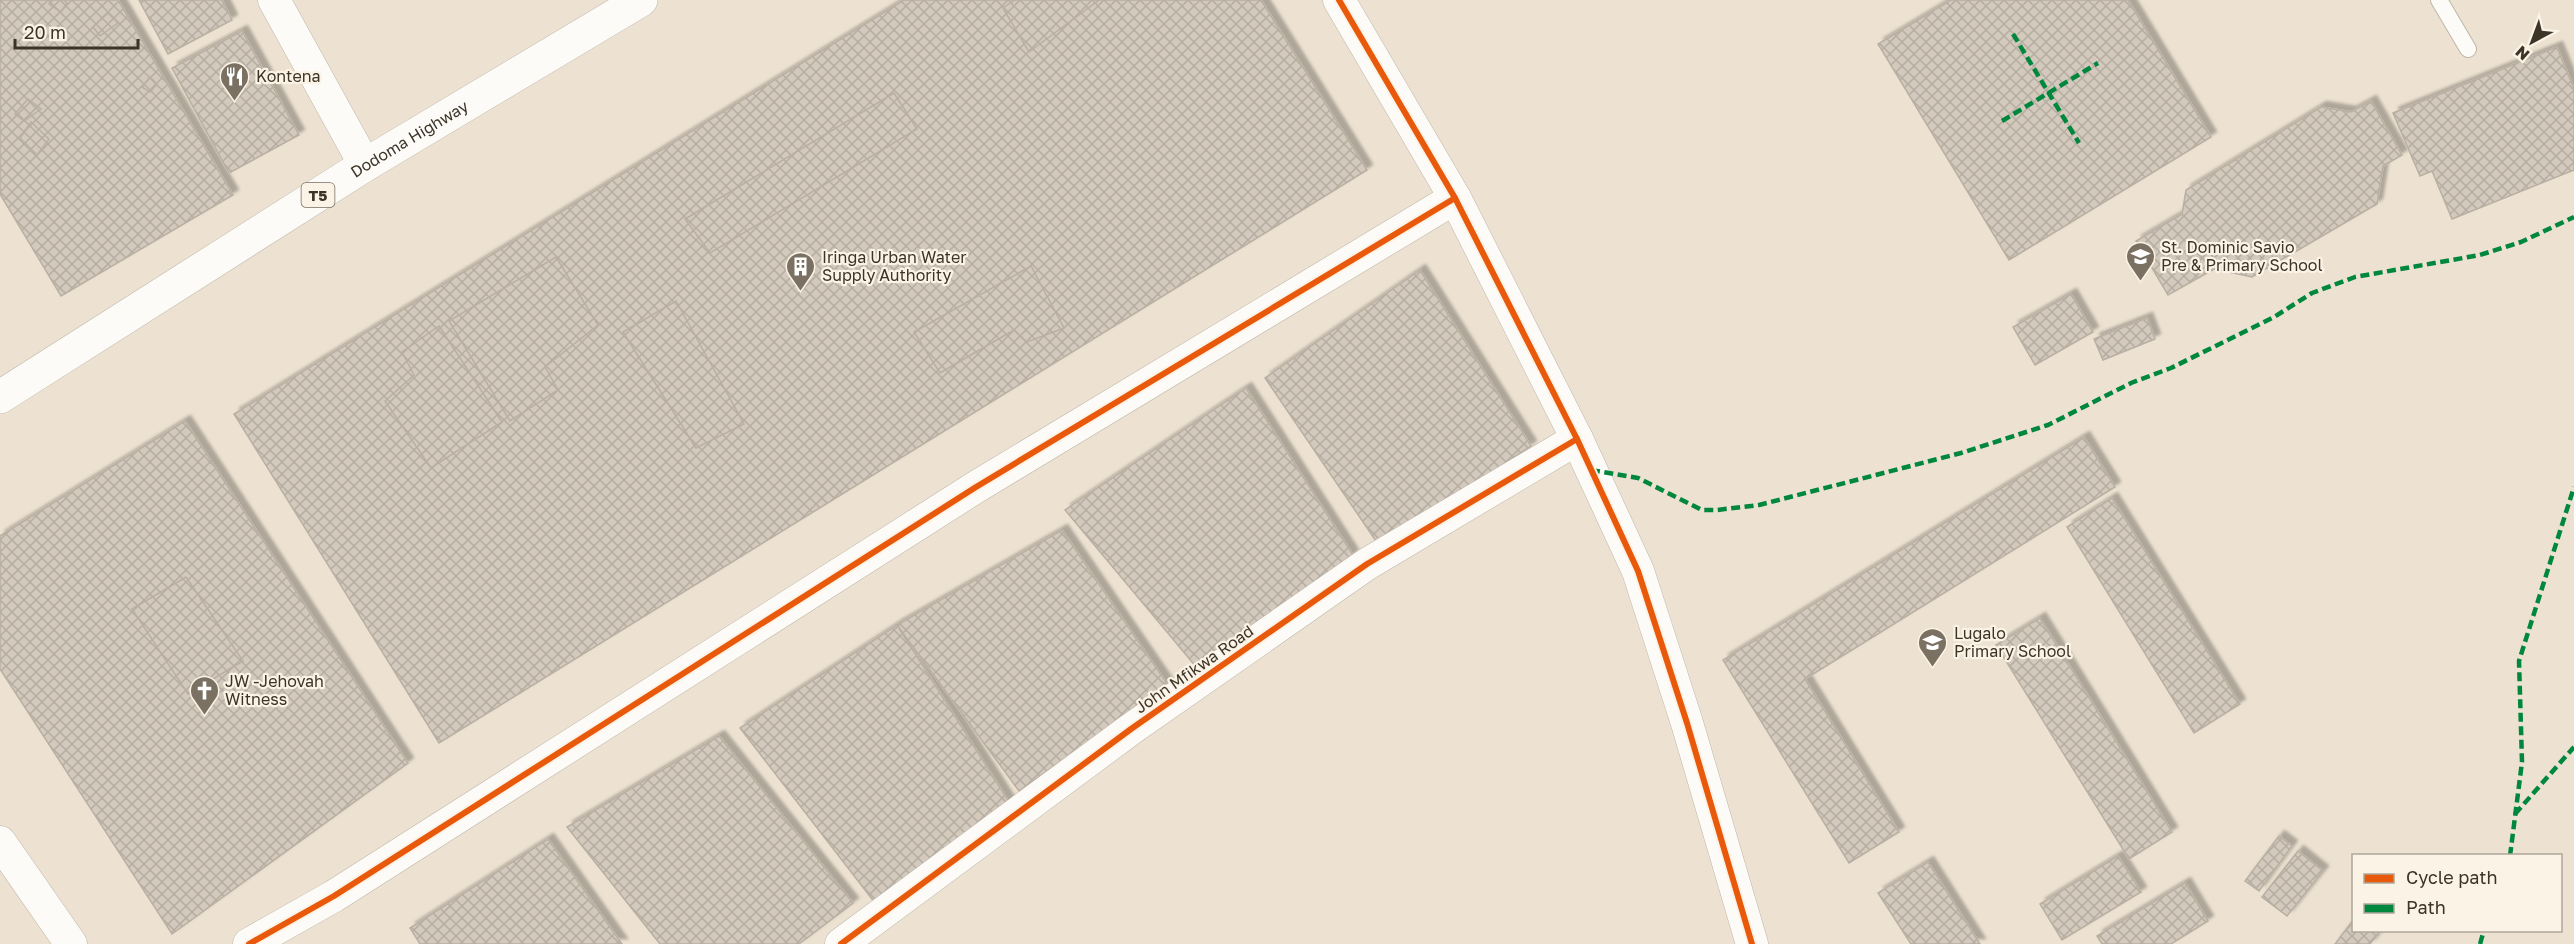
<svg xmlns="http://www.w3.org/2000/svg" width="2574" height="944" viewBox="0 0 2574 944" font-family="'Golos Text',sans-serif">
<style>
.building{fill:url(#building-cross-hatch);stroke:#b9afa2;stroke-width:1.5;filter:url(#shadow)}
.lines{fill:none;stroke-linecap:round;stroke-linejoin:round}
.service-casing{stroke:#bfb7a9;stroke-width:18}
.minor-casing{stroke:#bfb7a9;stroke-width:33}
.trunk-casing{stroke:#bfb7a9;stroke-width:34}
.service{stroke:#fcfbf8;stroke-width:16}
.minor{stroke:#fcfbf8;stroke-width:32}
.trunk{stroke:#fcfbf8;stroke-width:33}
.quiet{stroke:#00873e;stroke-width:4.5;stroke-dasharray:9 4.5;stroke-linecap:butt}
.cycleway-casing{stroke:#fcf3e7;stroke-width:10}
.cycleway{stroke:#e8590c;stroke-width:6}
.labels{text-anchor:middle;dominant-baseline:central;stroke-width:4.5;stroke-linejoin:round;paint-order:stroke}
.shield{fill:#fcf3e7;stroke:#766d61;stroke-width:1.5}
.shield-label{font-size:15px;font-weight:bold;fill:#3c3427}
.poi-label{font-size:16px;fill:#3c3427;stroke:#fcf3e7;text-anchor:start}
.street-label{font-size:16px;fill:#3c3427;stroke:#fcf3e7}
</style>
<defs>
<pattern id="building-cross-hatch" width="8" height="8" patternUnits="userSpaceOnUse" patternTransform="scale(1.5)"><rect width="8" height="8" fill="#d3c9bc"/><path d="M0 0l8 8M0 8l8-8" fill="none" stroke="#b6ada2"/></pattern>
<filter id="shadow"><feDropShadow dx="5.5" dy="-5.5" stdDeviation="1.5" flood-color="#0004"/></filter>
</defs>
<rect width="100%" height="100%" fill="#ede2d1"/>
<g class="building">
<polygon points="0,0 118,0 233,195 61,296 0,194"/>
<polygon points="53,0 64,0 67,3 61,12 49,4"/>
<polygon points="139,0 222,0 232,20 168,54"/>
<polygon points="904,0 1261,0 1367,170 439,743 234,414"/>
<polygon points="1015,0 1099,0 1029,52 1003,8"/>
<polygon points="1951,0 2128,0 2211,137 2009,260 1878,44"/>
<polygon points="108,13 118,23 100,36 93,27"/>
<polygon points="242,31 299,135 229,173 172,68"/>
<polygon points="2557,47 2574,89 2574,170 2452,219 2432,171 2420,176 2393,113"/>
<polygon points="150,77 157,84 150,92 142,87"/>
<polygon points="894,93 917,129 710,253 685,219"/>
<polygon points="28,99 41,109 24,121 15,114"/>
<polygon points="2371,101 2402,155 2383,166 2377,204 2252,277 2214,269 2168,295 2136,241 2182,214 2186,190 2321,107 2351,112"/>
<polygon points="31,122 49,139 37,155 20,138"/>
<polygon points="556,257 598,325 545,367 558,390 510,421 449,321"/>
<polygon points="1031,266 1064,328 1027,342 1014,330 940,373 914,332"/>
<polygon points="1420,270 1531,446 1380,547 1265,378"/>
<polygon points="2071,294 2093,332 2035,365 2013,327"/>
<polygon points="676,301 744,424 696,448 623,332"/>
<polygon points="2147,318 2155,339 2103,360 2094,339"/>
<polygon points="439,326 502,422 431,468 385,401 414,375 402,352"/>
<polygon points="1246,388 1353,555 1197,668 1065,510"/>
<polygon points="185,421 408,763 172,934 0,669 0,536"/>
<polygon points="2084,437 2115,487 1805,679 1899,832 1849,863 1723,660"/>
<polygon points="2112,498 2240,704 2194,733 2067,527"/>
<polygon points="1062,530 1168,685 1019,791 897,625"/>
<polygon points="186,577 243,661 188,694 132,609"/>
<polygon points="2040,618 2172,832 2129,859 1996,645"/>
<polygon points="897,625 1011,805 875,903 740,728"/>
<polygon points="719,736 853,903 799,944 660,944 567,827"/>
<polygon points="2279,836 2292,846 2259,891 2245,881"/>
<polygon points="548,839 622,944 420,944 410,928"/>
<polygon points="2298,851 2323,871 2287,916 2262,897"/>
<polygon points="2118,856 2141,892 2062,940 2040,904"/>
<polygon points="1928,862 1980,944 1911,944 1878,893"/>
<polygon points="2185,883 2208,921 2171,944 2102,944 2097,936"/>
<polygon points="2354,919 2354,930 2381,930 2370,944 2335,944"/>
</g>
<g class="lines">
<defs>
<polyline id="service" points="2439,0 2468,49"/>
<g id="minor">
<polyline points="274,0 365,165"/>
<polyline points="1339,0 1455,198 1577,439 1638,571 1687,723 1752,944"/>
<polyline points="0,842 71,944"/>
<polyline points="249,944 334,896 976,487 1455,198"/>
<polyline points="841,944 1131,729 1367,564 1577,439"/>
</g>
<g id="trunk">
<path id="s1" d="M0 397 365 165 641 0"/>
</g>
</defs>
<use href="#service" class="service-casing"/>
<use href="#minor" class="minor-casing"/>
<use href="#trunk" class="trunk-casing"/>
<use href="#service" class="service"/>
<use href="#minor" class="minor"/>
<use href="#trunk" class="trunk"/>
<g class="quiet">
<polyline points="2013,34 2079,143"/>
<polyline points="2002,121 2098,63"/>
<polyline points="1591,470 1638,478 1702,510 1717,510 1759,505 1961,453 2048,425 2131,383 2171,368 2274,317 2312,293 2355,277 2480,255 2521,242 2574,217"/>
<polyline points="2515,814 2574,747"/>
<polyline points="2510,856 2522,762 2519,661 2574,487"/>
<polyline points="2480,944 2484,930"/>
</g>
<defs>
<g id="cycleway">
<polyline points="1339,0 1455,198 1577,439 1638,571 1687,723 1752,944"/>
<polyline points="249,944 334,896 976,487 1455,198"/>
<polyline points="841,944 1131,729 1367,564 1577,439"/>
</g>
</defs>
<use href="#cycleway" class="cycleway-casing"/>
<use href="#cycleway" class="cycleway"/>
</g>
<defs>
<symbol id="restaurant-pin" viewBox="-11 -11 22 30"><path d="M0 17L-7.5 6A9.5 9.5 0 1 1 7.5 6Z" fill="#7a7162" stroke="#fcf3e7"/><path d="M-5-6h1v4h1v-4h1v4h1v-4h1v5L-1.5 .5V6h-2V.5L-5-1ZM5-6V6H3V1.5H1.5Q1.5-4 5-6Z" fill="#fff"/></symbol>
<symbol id="school-pin" viewBox="-11 -11 22 30"><path d="M0 17L-7.5 6A9.5 9.5 0 1 1 7.5 6Z" fill="#7a7162" stroke="#fcf3e7"/><path d="M0-5L7-2L0 1L-7-2ZM-4 1L0 2.5L4 1V4Q0 6-4 4Z" fill="#fff"/></symbol>
<symbol id="building-pin" viewBox="-11 -11 22 30"><path d="M0 17L-7.5 6A9.5 9.5 0 1 1 7.5 6Z" fill="#7a7162" stroke="#fcf3e7"/><path d="M-4-6H4V6H1V3H-1V6H-4ZM-2.5-4.3h1.7v1.8h-1.7ZM.8-4.3h1.7v1.8H.8ZM-2.5-1h1.7V.8h-1.7ZM.8-1h1.7V.8H.8Z" fill="#fff"/></symbol>
<symbol id="church-pin" viewBox="-11 -11 22 30"><path d="M0 17L-7.5 6A9.5 9.5 0 1 1 7.5 6Z" fill="#7a7162" stroke="#fcf3e7"/><path d="M-1.2-6h2.4v3.5h3.3v2.4h-3.3V6h-2.4V-.1h-3.3v-2.4h3.3Z" fill="#fff"/></symbol>
</defs>
<g fill-rule="evenodd">
<use href="#restaurant-pin" x="218" y="60" width="33" height="45"/>
<use href="#school-pin" x="2124" y="240" width="33" height="45"/>
<use href="#building-pin" x="784" y="250" width="33" height="45"/>
<use href="#school-pin" x="1916" y="626" width="33" height="45"/>
<use href="#church-pin" x="188" y="674" width="33" height="45"/>
</g>
<g class="labels">
<rect class="shield" x="301.5" y="183" width="33" height="24" rx="4.5"/>
<g class="shield-label">
<text x="318" y="195">T5</text>
</g>
<g class="poi-label">
<text x="256" y="76">Kontena</text>
<text x="2161" y="247">St. Dominic Savio<tspan x="2161" dy="18">Pre &amp; Primary School</tspan></text>
<text x="822" y="257">Iringa Urban Water<tspan x="822" dy="18">Supply Authority</tspan></text>
<text x="1954" y="633">Lugalo<tspan x="1954" dy="18">Primary School</tspan></text>
<text x="225" y="681">JW -Jehovah<tspan x="225" dy="18">Witness</tspan></text>
</g>
<g class="street-label">
<text stroke="none"><textPath href="#s1" startOffset="484">Dodoma Highway</textPath></text>
<text transform="translate(1194 669) rotate(-35)">John Mfikwa Road</text>
</g>
</g>
<rect x="2352" y="854" width="210" height="78" fill="#fcf3e7" stroke="#afa79a" stroke-width="1.5"/>
<rect x="2364" y="874" width="30" height="9" fill="#e8590c" stroke="#afa79a" stroke-width="1.5"/>
<text x="2406" y="884" font-size="18" fill="#3c3427">Cycle path</text>
<rect x="2364" y="904" width="30" height="9" fill="#00873e" stroke="#afa79a" stroke-width="1.5"/>
<text x="2406" y="914" font-size="18" fill="#3c3427">Path</text>
<g transform="translate(2532 42) rotate(221)" stroke="#fcf3e7" stroke-width="4.5" paint-order="stroke">
<path d="M0-4.5L10 22L0 15L-10 22Z" fill="#3c3427"/>
<text y="-9" font-size="16" font-weight="bold" text-anchor="middle" fill="#3c3427">N</text>
</g>
<path d="M15 39v9h123v-9" fill="none" stroke="#3c3427" stroke-width="3"/>
<text x="24" y="39" font-size="18" fill="#3c3427" stroke="#fcf3e7" stroke-width="4.5" paint-order="stroke">20 m</text>
</svg>
